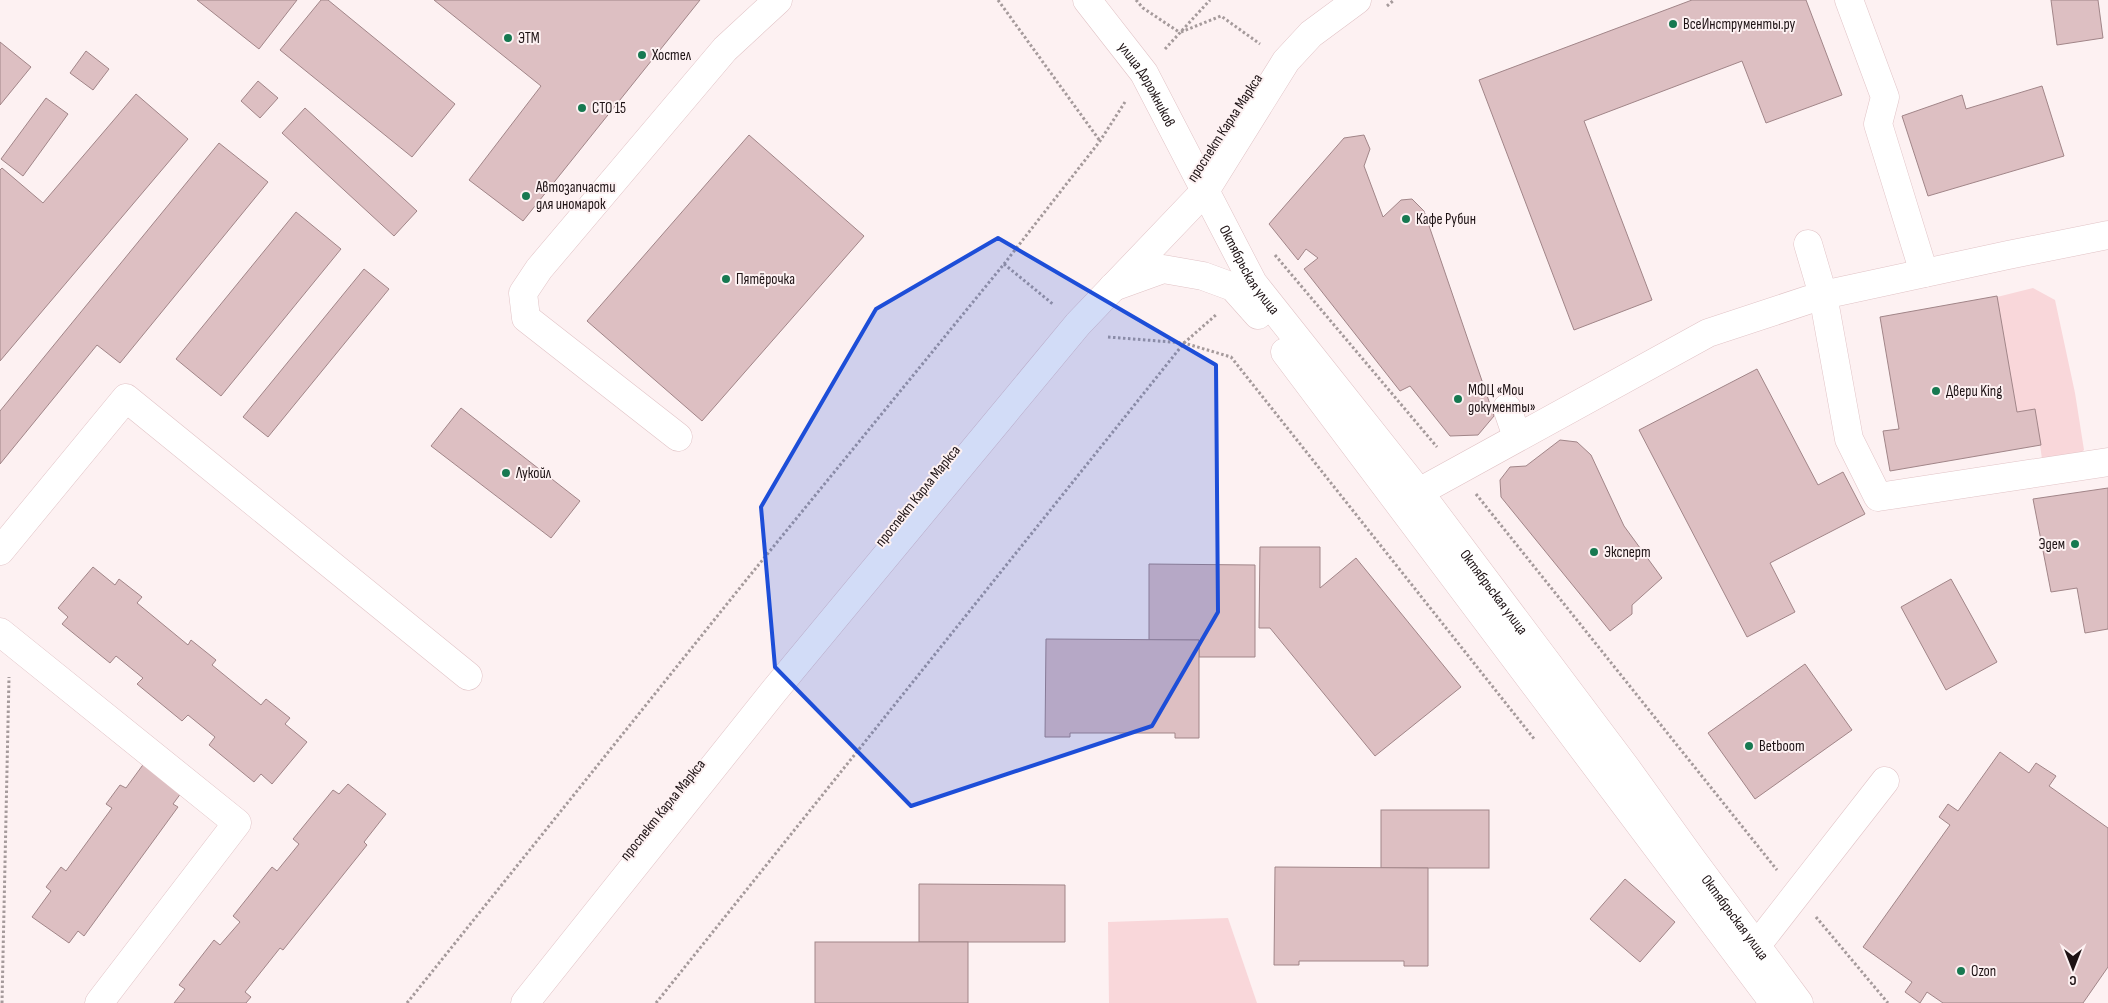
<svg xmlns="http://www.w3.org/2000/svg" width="2108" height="1003" viewBox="0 0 2108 1003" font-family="'Sofia Sans Condensed',sans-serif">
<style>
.green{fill:#f9d7da}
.building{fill:#ddbfc2;stroke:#a18588}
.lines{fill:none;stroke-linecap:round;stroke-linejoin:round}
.minor-casing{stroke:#e1c3c6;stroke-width:29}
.major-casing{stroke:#e1c3c6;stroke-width:29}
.path{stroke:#a59a9b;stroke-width:3;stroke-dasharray:2.5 2.5;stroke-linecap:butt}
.minor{stroke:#fff;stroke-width:28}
.major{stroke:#fff;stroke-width:28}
.marked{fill:#1d4ed8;fill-opacity:0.2;stroke:#1d4ed8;stroke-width:4;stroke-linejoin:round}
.poi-dot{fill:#177951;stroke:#fdf1f2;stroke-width:2}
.labels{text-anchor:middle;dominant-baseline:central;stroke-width:4;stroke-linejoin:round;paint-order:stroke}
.poi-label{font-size:15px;fill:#1d1214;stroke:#fdf1f2;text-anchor:start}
.street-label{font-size:15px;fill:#1d1214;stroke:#fdf1f2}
</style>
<rect width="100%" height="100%" fill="#fdf1f2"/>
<g class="green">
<polygon points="2033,288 2055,300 2075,393 2084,450 2074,458 2042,459 2035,409 2017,412 1997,297"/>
<polygon points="1228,918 1257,1003 1109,1003 1108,922"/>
</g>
<g class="building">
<polygon points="197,0 297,0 259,49"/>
<polygon points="321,0 328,0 455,104 412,157 280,50"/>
<polygon points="434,0 700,0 523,221 469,180 541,86"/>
<polygon points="1692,0 1806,0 1842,95 1766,123 1742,61 1584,121 1652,300 1574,330 1479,80"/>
<polygon points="2051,0 2098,0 2103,38 2057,45"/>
<polygon points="0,42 31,67 0,105"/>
<polygon points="86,51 109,69 93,90 70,73"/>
<polygon points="258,81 278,98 260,118 241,101"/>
<polygon points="2042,86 2064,156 1928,196 1902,116 1962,95 1966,109"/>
<polygon points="136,94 188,139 0,361 0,170 2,168 43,203"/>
<polygon points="46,98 68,114 23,176 1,159"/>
<polygon points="305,108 417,211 394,236 282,133"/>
<polygon points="749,135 864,236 702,421 587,321"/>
<polygon points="1364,135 1370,149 1364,166 1383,217 1401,200 1412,199 1424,211 1494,416 1478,435 1450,436 1410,386 1400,391 1304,269 1318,258 1306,249 1298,260 1269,224 1344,138"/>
<polygon points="219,143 268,182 120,363 97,345 0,464 0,411"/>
<polygon points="296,212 341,249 221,396 176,359"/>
<polygon points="364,269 389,289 268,437 243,417"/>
<polygon points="1997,296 2017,412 2035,409 2041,445 1890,471 1883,431 1899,429 1880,317"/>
<polygon points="1757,369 1818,485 1843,472 1865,514 1770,563 1795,612 1747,637 1639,430"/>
<polygon points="461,408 580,501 551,538 431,446"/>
<polygon points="1560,440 1577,442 1591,455 1624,526 1662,578 1632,605 1632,614 1610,631 1501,497 1500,480 1510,467 1526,466"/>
<polygon points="2108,488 2108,629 2085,633 2077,588 2051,592 2033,499"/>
<polygon points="1260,547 1320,547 1320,588 1356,558 1461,687 1375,756 1270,628 1259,628"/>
<polygon points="1149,564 1255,565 1255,657 1199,657 1199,640 1149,640"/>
<polygon points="93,567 115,585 119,579 142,597 137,603 188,645 191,640 216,660 212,665 261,705 266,699 290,718 285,724 307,742 272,784 261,774 254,782 209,745 215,737 188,715 182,721 137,684 143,678 116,656 110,663 62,624 68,617 58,608"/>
<polygon points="1951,579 1997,662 1946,690 1901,607"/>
<polygon points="1046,639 1199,640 1199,738 1175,738 1175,733 1070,733 1070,737 1045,737"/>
<polygon points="1805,664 1852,730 1755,799 1708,733"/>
<polygon points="2000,752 2029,773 2036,763 2056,776 2049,786 2108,828 2108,967 2083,1003 1943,1003 1927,992 1920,1003 1905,992 1912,982 1863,947 1950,825 1939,817 1948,804 1958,811"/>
<polygon points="145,762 184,789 173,804 178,807 84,936 78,931 69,943 32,917 51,891 46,887 61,867 66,871 112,808 106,804 120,785 126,788"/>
<polygon points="348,784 386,814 364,842 367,845 283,950 280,948 245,992 251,997 246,1003 174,1003 185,989 179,985 214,940 220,945 240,922 233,916 272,867 277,871 299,844 293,839 333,790 339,794"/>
<rect x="1381" y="810" width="108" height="58"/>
<polygon points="1275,867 1428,868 1428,966 1404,966 1404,961 1299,961 1299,965 1274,965"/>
<polygon points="1625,879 1675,922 1640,962 1590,919"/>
<polygon points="919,884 1065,885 1065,942 919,942"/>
<rect x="815" y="942" width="153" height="61"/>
</g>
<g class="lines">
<defs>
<g id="minor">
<path id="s1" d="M1087 0 1144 73 1253 283 1419 492 1627 769 1691 858 1799 1003"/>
<polyline points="1849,0 1885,97 1878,124 1924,273"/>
<polyline points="2108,235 2008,255 1823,295 1849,439 1878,497 2108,462"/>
<polyline points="1113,287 1163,269 1203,276 1233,287 1258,315"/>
<polyline points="1285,352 1774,1003"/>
<polyline points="1507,408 1517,437"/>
<polyline points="678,437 526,318 523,293 539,269 725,49 778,0"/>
<polyline points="1419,492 1708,333 1823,295 1808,244"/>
<polyline points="0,551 126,398 468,676"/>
<polyline points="0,632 237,823 99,1003"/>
<polyline points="1757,945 1885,781"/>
</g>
<polyline id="major" points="525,1003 774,691 1078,324 1205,191 1286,61 1311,34 1357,0"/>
</defs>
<use href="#minor" class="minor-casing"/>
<use href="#major" class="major-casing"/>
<g class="path">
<polyline points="998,0 1100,141"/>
<polyline points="1136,0 1143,8 1179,32"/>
<polyline points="1387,6 1394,0"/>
<polyline points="1181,32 1221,16 1260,44"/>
<polyline points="1165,49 1210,0"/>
<polyline points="1275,255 1437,447"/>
<polyline points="1004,264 1054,305"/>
<polyline points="1108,337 1184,343 1231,357 1535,740"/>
<polyline points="1476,494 1777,870"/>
<polyline points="1816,917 1888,1003"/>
<polyline points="2,1003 9,677"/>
<polyline points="407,1003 747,579 1004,264 1100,141 1125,102"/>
<polyline points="656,1003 1184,343 1217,314"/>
</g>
<use href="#minor" class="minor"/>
<use href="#major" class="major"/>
</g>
<path class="marked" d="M998 238 1216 365 1218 612 1152 726 911 806 775 667 761 507 876 309Z"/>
<g class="poi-dot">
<circle cx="1673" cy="24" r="5"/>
<circle cx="508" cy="38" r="5"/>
<circle cx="642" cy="55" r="5"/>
<circle cx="582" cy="108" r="5"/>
<circle cx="526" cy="196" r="5"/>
<circle cx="1406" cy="219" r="5"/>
<circle cx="726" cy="279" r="5"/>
<circle cx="1936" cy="391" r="5"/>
<circle cx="1458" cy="399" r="5"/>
<circle cx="506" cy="473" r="5"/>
<circle cx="2075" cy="544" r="5"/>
<circle cx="1594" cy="552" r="5"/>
<circle cx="1749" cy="746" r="5"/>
<circle cx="1961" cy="971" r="5"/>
</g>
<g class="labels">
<g class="poi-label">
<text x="1683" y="24">ВсеИнструменты.ру</text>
<text x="518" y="38">ЭТМ</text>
<text x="652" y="55">Хостел</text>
<text x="592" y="108">СТО 15</text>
<text x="536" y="187">Автозапчасти<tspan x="536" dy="17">для иномарок</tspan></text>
<text x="1416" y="219">Кафе Рубин</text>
<text x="736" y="279">Пятёрочка</text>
<text x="1468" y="390">МФЦ «Мои<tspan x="1468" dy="17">документы»</tspan></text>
<text x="1946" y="391">Двери King</text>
<text x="516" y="473">Лукойл</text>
<text x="2065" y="544" text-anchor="end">Эдем</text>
<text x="1604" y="552">Эксперт</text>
<text x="1759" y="746">Betboom</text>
<text x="1971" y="971">Ozon</text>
</g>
<g class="street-label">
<text stroke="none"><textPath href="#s1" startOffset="104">улица Дорожников</textPath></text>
<text transform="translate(1225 128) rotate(-57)">проспект Карла Маркса</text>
<text stroke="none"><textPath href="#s1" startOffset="316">Октябрьская улица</textPath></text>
<text transform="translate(918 496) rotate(-51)">проспект Карла Маркса</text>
<text stroke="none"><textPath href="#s1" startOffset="721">Октябрьская улица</textPath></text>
<text transform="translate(663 810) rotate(-51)">проспект Карла Маркса</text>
<text stroke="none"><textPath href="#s1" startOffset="1126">Октябрьская улица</textPath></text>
</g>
</g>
<g transform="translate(2073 968) rotate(180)" stroke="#fdf1f2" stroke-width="4" paint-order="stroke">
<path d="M0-4L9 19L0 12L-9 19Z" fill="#1d1214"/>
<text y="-8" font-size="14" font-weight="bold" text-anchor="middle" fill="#1d1214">С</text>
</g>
</svg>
